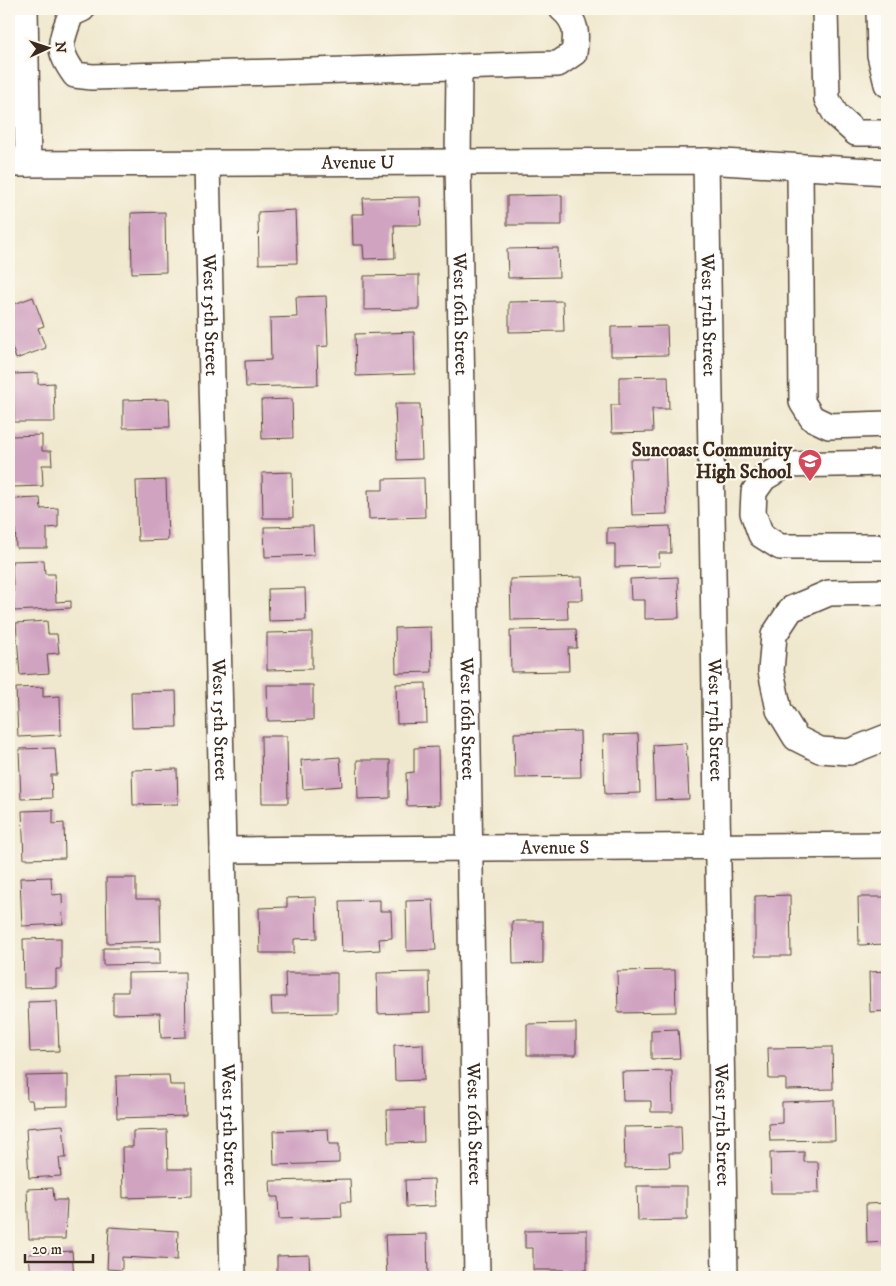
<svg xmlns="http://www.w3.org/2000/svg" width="896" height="1286" viewBox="0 0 896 1286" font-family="'IM FELL DW Pica',serif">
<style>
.building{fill:#d0a3c1}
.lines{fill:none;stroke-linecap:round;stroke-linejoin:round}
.minor-casing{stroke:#564638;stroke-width:28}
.minor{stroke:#fff;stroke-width:25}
.labels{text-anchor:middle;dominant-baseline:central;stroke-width:4.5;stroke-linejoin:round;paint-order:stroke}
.street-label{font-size:19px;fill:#3b2a1e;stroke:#fbf7ec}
.poi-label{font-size:19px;font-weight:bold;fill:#3b2a1e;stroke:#fbf7ec;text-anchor:end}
</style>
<rect width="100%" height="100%" fill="#fbf7ec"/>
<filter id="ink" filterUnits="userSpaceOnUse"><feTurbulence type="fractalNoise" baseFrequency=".02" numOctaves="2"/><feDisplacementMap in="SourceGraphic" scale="10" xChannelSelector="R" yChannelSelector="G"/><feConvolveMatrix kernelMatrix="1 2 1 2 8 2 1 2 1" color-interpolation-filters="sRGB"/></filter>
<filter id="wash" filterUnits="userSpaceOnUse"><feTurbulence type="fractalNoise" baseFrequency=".0096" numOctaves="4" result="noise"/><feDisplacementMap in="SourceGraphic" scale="20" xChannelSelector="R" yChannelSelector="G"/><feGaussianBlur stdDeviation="1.12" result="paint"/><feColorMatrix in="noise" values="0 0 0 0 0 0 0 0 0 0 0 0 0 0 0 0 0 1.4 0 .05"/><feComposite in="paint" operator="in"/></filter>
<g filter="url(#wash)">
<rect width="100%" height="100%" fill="#f0e8ce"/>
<g id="blocks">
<g class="building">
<polygon points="562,195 562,225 507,225 507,196"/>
<polygon points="420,197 421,225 394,225 395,258 364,259 363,245 353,245 352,214 364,214 363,198"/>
<polygon points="295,210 297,263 259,264 258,212"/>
<polygon points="165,212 166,272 132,273 131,213"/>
<polygon points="558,248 559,277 508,278 507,249"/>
<polygon points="419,275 419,309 364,310 364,276"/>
<polygon points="326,296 328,346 317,347 318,385 246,387 245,361 271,360 270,318 297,317 296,297"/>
<polygon points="33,297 44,326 38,328 46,348 16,359 9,338 9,306"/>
<polygon points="563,301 564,331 509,332 509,302"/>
<polygon points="667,326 668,355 611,356 611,327"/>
<polygon points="414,332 415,374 356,376 355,334"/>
<polygon points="38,373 38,384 54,383 55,422 14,422 13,374"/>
<polygon points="668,376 669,409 652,409 653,432 612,433 611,405 619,405 619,377"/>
<polygon points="169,399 170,427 123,428 123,400"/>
<polygon points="292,399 293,438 262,439 261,400"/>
<polygon points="395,404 420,404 422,459 397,460"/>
<polygon points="42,435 42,451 51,451 52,465 42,465 43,486 12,487 11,436"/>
<polygon points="647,451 665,451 667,514 632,515 630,459 648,459"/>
<polygon points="292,472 293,518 263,518 262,473"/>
<polygon points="424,478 425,517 369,519 368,490 383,490 383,479"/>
<polygon points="166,480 168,540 138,541 136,481"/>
<polygon points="40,498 41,509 58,508 58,527 47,528 47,548 16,548 14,499"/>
<polygon points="313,526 314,555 265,557 264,527"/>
<polygon points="670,526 671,553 659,553 660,566 615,567 615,544 607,544 607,528"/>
<polygon points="44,560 45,574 55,574 56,602 71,601 71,608 14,611 12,561"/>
<polygon points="582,577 583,600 567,600 568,619 511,620 510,579"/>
<polygon points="678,577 679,618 645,619 645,600 631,600 630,579"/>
<polygon points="305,588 306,620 269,621 268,589"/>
<polygon points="47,621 48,634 57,634 59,653 47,654 49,673 20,675 16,623"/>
<polygon points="431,627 432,672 396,673 395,628"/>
<polygon points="576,629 577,648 568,648 569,671 511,672 510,630"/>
<polygon points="312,632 312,669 267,670 267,633"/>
<polygon points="426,683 427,723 397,724 396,684"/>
<polygon points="267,685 313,685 313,720 268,721"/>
<polygon points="43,687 43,697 60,696 61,735 18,737 16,688"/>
<polygon points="176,691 177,727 132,728 131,692"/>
<polygon points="580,731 581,777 515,778 514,733"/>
<polygon points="638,734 640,793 605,794 603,735"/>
<polygon points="261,736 287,736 288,803 262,803"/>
<polygon points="686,743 689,799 655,800 653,745"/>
<polygon points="438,747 439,805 407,806 406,773 414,772 414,748"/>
<polygon points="55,748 57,775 51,775 52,798 21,799 19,749"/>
<polygon points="340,757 342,786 303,789 301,760"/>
<polygon points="357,760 390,760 390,798 358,799"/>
<polygon points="177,769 178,804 133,805 132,770"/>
<polygon points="53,810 53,824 64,823 65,858 24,859 22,811"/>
<polygon points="51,877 52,895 62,894 63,924 22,926 20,878"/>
<polygon points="106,878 136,878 136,899 160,899 161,941 107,943"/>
<polygon points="790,895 791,956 755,956 755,896"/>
<polygon points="316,897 317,938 294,939 294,953 260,953 259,908 287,907 287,898"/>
<polygon points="858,897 886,897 887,944 859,945"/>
<polygon points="380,900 380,911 391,911 392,938 379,939 380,950 342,952 340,901"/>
<polygon points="433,900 436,950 407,951 406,901"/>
<polygon points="512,921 543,921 543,963 513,964"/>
<polygon points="61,938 61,969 56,969 56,987 24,988 23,939"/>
<polygon points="103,948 160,948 160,964 103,965"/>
<polygon points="675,970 676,1012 618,1013 617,971"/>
<polygon points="887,971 887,1011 870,1012 869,972"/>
<polygon points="185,972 186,1037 161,1038 160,1013 113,1014 113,992 128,992 128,973"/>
<polygon points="429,972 430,1012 378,1014 377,973"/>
<polygon points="285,973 337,973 337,1013 272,1014 271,997 286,997"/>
<polygon points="57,1001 59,1051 30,1052 28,1002"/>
<polygon points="576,1023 576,1055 527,1055 527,1024"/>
<polygon points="678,1029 680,1058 651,1059 651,1030"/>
<polygon points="423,1044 424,1080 395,1081 394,1045"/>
<polygon points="832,1047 833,1089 786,1090 786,1079 769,1079 768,1048"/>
<polygon points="672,1071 673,1112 651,1112 651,1101 623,1101 622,1072"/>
<polygon points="68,1075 68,1106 33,1107 32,1100 27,1100 26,1076"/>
<polygon points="169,1075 170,1085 185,1085 186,1116 117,1118 116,1076"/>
<polygon points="834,1100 835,1140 770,1141 769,1124 782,1123 782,1102"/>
<polygon points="423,1109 424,1142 388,1143 387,1110"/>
<polygon points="63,1125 66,1158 59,1158 61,1176 29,1178 26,1128"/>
<polygon points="681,1126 682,1153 669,1153 670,1167 625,1168 624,1127"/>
<polygon points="328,1129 329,1144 339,1144 339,1163 274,1165 273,1131"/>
<polygon points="167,1130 168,1169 192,1169 192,1196 123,1198 122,1147 133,1147 133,1131"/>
<polygon points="804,1152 804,1162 818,1162 819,1193 771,1193 770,1153"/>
<polygon points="350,1179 351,1202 341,1202 342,1217 279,1219 278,1197 271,1197 270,1181"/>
<polygon points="434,1179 435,1206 406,1207 405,1180"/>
<polygon points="637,1186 687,1186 687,1220 638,1221"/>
<polygon points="53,1188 54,1200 67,1200 65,1239 29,1239 27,1189"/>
<polygon points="887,1203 887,1242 867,1243 866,1204"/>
<polygon points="109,1227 178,1231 177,1260 122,1257 122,1270 107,1269"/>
<polygon points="587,1230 587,1270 533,1270 533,1248 525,1248 525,1231"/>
<polygon points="427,1234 428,1277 387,1277 385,1235"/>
<polygon points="72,1251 74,1277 31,1277 29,1254"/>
<polygon points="309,1255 310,1277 277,1277 277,1256"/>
</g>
</g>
</g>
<g filter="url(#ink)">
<use href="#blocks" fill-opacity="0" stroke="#564638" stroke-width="1"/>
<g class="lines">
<defs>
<g id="minor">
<polyline points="25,9 28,164"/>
<path d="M82 9 71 14C60 43 56 49 75 75L92 77 558 64 574 53C577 34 577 22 562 9"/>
<polyline points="825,9 827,99 836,115 856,133 887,133"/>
<polyline points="879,9 880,55 887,84"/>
<path id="s1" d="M459 68 458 162 477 1277"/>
<path id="s2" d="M706 161 725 1277"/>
<path id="s3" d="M9 164 706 161 887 172"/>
<path id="s4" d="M207 164 233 1277"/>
<polyline points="800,167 802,402 812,418 829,426 887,424"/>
<polyline points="887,463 786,465 764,478 754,492 753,513 761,535 780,547 887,547"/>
<polyline points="887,592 829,593 791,609 774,635 771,671 779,710 796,738 820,750 849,752 887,737"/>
<path id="s5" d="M223 850 887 845"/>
</g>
</defs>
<use href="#minor" class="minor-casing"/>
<use href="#minor" class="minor"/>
</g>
</g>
<defs>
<symbol id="school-pin" viewBox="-11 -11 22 30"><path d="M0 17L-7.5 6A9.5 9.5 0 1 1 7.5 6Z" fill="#d1495b" stroke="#fbf7ec"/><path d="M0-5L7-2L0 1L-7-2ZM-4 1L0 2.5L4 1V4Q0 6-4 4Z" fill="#fff"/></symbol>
</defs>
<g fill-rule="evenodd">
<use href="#school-pin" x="796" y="447" width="28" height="38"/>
</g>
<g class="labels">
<g class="street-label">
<text stroke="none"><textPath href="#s3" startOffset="349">Avenue U</textPath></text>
<text stroke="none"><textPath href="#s2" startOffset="154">West 17th Street</textPath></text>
<text stroke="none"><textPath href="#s1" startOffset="246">West 16th Street</textPath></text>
<text stroke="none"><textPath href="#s4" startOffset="151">West 15th Street</textPath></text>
<text stroke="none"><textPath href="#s2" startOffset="559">West 17th Street</textPath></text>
<text stroke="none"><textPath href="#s4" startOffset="556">West 15th Street</textPath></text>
<text stroke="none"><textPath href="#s1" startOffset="651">West 16th Street</textPath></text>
<text stroke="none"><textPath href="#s5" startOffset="332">Avenue S</textPath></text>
<text stroke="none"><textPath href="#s2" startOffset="964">West 17th Street</textPath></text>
<text stroke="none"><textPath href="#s4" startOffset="961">West 15th Street</textPath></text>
<text stroke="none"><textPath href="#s1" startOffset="1056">West 16th Street</textPath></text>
</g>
<g class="poi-label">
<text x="792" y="450">Suncoast Community<tspan x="792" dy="22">High School</tspan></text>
</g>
</g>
<rect width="896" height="1286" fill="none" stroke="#fbf7ec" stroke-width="30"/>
<g transform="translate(48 48) rotate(87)" stroke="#fbf7ec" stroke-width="4" paint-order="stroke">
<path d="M0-4L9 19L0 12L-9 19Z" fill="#3b2a1e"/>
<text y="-8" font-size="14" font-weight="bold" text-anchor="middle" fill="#3b2a1e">N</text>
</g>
<path d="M25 1254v8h68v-8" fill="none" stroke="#3b2a1e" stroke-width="2.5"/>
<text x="32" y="1254" font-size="15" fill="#3b2a1e" stroke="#fbf7ec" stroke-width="4" paint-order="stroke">20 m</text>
</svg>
